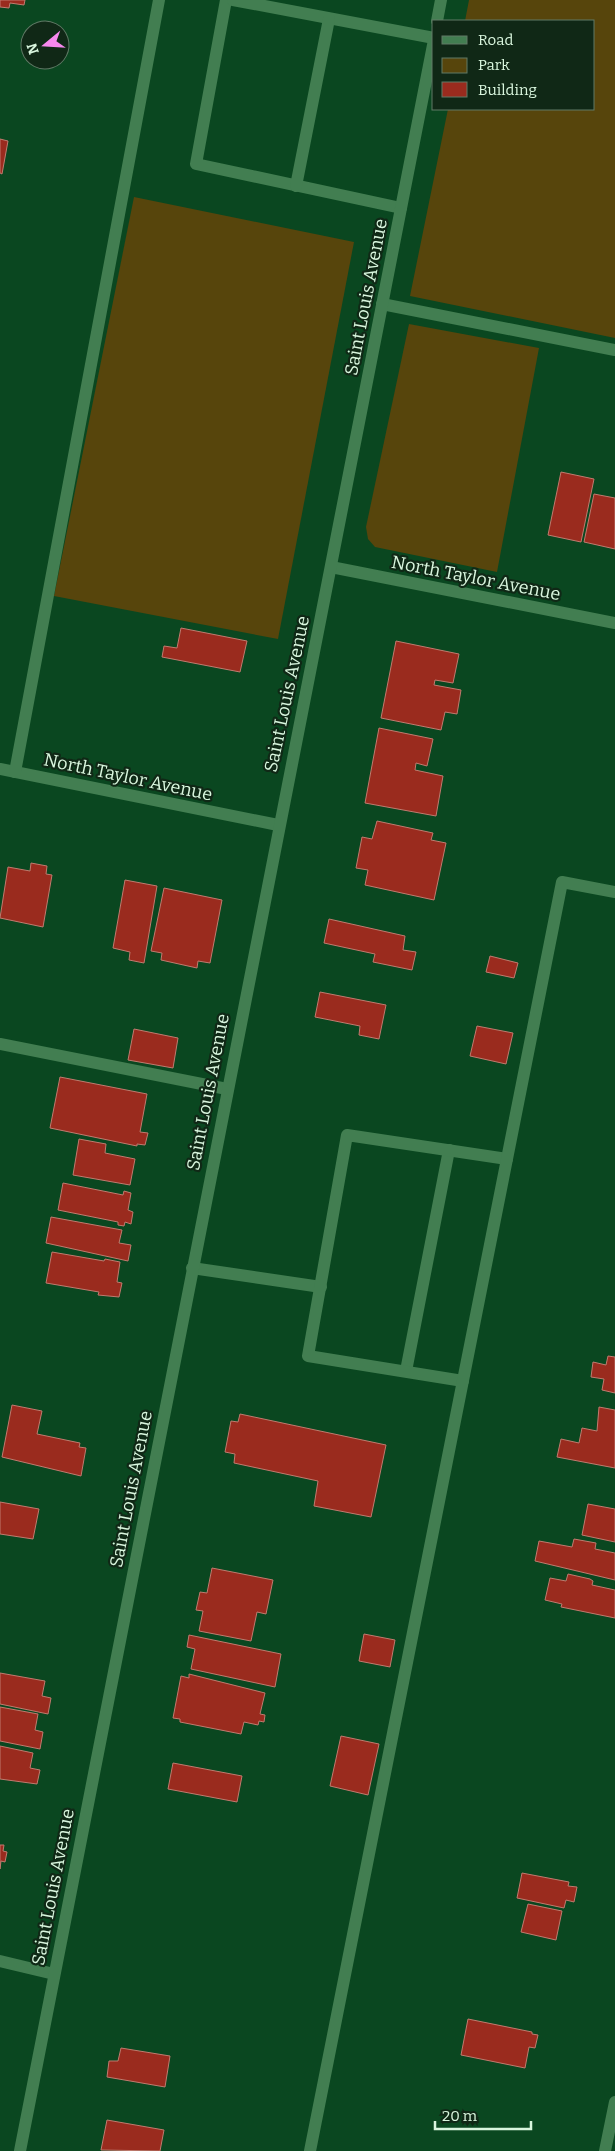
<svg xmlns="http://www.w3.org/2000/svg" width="615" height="2151" viewBox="0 0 615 2151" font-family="Bitter,serif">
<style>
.green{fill:#57450c}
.building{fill:#9a2b1e;stroke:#c07b6f}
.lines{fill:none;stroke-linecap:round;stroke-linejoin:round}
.minor{stroke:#427e51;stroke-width:12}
.labels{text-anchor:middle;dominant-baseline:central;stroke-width:4.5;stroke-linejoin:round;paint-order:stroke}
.street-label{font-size:18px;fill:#d9f6de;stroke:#102816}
</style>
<rect width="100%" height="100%" fill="#0a4720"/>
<g class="green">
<polygon points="469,0 615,0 615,338 410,296 448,109 594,109 594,21 465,21"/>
<polygon points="134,197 354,242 278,639 54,596"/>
<polygon points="409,324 539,348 497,572 375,547 368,539 366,527"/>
</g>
<g class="building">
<polygon points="0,0 25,0 24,5 10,3 9,8 0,7"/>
<polygon points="0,139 8,141 2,174 0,173"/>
<polygon points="561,472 594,479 581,542 548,535"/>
<polygon points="594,494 615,498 615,549 584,542"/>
<polygon points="181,628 247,641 240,672 162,657 164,646 177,648"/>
<polygon points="396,641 459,654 453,683 435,680 434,685 461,690 457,714 445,712 441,730 381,718"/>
<polygon points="379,728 433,739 427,766 416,763 415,770 443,776 436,816 365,803"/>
<polygon points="377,821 433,833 431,840 446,843 434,900 365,885 368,870 356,868 362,837 372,839"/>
<polygon points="31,863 47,866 46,874 52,875 43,927 0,918 8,867 30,871"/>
<polygon points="125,880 157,886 144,963 129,960 130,952 113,948"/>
<polygon points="164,888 222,900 210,963 198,961 197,968 161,960 162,953 151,951"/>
<polygon points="329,919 405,936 403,950 416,952 412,970 373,962 375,954 324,943"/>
<polygon points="490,956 518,963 514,978 486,972"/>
<polygon points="320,992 386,1005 379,1039 359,1035 360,1026 315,1017"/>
<polygon points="477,1026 513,1033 506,1064 470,1056"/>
<polygon points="134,1029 178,1038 173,1068 128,1060"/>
<polygon points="60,1077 147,1094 140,1132 148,1133 145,1145 137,1144 137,1146 50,1128"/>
<polygon points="79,1139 106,1144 105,1153 135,1159 130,1185 73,1175"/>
<polygon points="63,1183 123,1195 124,1191 131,1193 128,1210 133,1212 131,1224 125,1222 124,1226 118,1225 118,1222 58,1210"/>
<polygon points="51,1217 122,1230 119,1243 131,1245 128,1261 46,1243"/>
<polygon points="52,1252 104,1261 105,1259 120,1262 117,1282 122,1283 119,1297 98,1295 99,1292 46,1283"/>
<polygon points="608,1356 615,1357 615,1393 602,1390 604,1379 591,1377 593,1362 606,1365"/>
<polygon points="12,1405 42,1411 37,1434 80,1443 79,1447 86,1448 81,1476 2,1457"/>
<polygon points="599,1407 615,1410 615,1468 557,1457 561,1439 579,1443 582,1428 597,1431"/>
<polygon points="240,1414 386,1445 371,1517 314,1506 318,1481 234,1463 235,1454 225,1452 231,1421 238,1422"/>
<polygon points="0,1502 39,1509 33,1539 0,1534"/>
<polygon points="588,1504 615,1509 615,1542 582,1535"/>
<polygon points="574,1539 596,1543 595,1549 615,1553 615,1580 535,1561 539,1541 572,1547"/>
<polygon points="212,1568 273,1580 266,1614 257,1612 251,1641 199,1631 203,1611 196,1610 200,1592 207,1593"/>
<polygon points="568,1574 590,1579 593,1581 592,1585 615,1590 615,1618 561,1607 562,1604 545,1600 550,1578 566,1581"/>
<polygon points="364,1634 395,1640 390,1667 359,1661"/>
<polygon points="189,1635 281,1654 275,1687 191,1669 195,1649 187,1647"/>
<polygon points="0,1673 45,1681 42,1696 51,1698 48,1714 0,1704"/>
<polygon points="189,1674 265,1693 260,1714 265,1715 264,1722 259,1721 258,1725 244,1722 241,1734 180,1722 180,1719 173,1718 181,1676 189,1678"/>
<polygon points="0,1707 38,1714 35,1730 43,1732 40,1749 0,1741"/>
<polygon points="341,1736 379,1744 368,1795 330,1786"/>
<polygon points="0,1746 33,1753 30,1768 40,1770 37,1784 0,1779"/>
<polygon points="173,1763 242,1776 237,1802 168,1789"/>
<polygon points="0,1845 4,1845 3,1851 7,1852 5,1862 1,1861 0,1869"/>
<polygon points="522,1873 569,1882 568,1886 577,1887 574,1902 566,1900 564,1908 517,1898"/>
<polygon points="528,1904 562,1911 556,1940 521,1932"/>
<polygon points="468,2019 532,2032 532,2034 538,2035 535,2048 529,2047 525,2068 461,2055"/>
<polygon points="121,2048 170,2056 165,2087 107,2077 109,2061 118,2061"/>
<polygon points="107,2120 164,2130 160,2151 101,2150"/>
</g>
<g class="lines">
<g class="minor">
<polyline points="226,0 196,164 401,208"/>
<polyline points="233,0 434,38"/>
<polyline points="437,21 441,0"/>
<polyline points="296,186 329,19"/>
<polyline points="382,304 615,350"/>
<polyline points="331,567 615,623"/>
<polyline points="0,769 278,825"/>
<polyline points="15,772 159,0"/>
<polyline points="0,1044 227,1089"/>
<polyline points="192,1268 321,1287"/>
<polyline points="406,1371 449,1150"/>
<polyline points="463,1381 308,1356 347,1135 507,1159"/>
<polyline points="0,1961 54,1974"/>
<polyline points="20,2151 434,40"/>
<polyline points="310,2151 562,882 615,892"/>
<polyline points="605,2151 615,2102"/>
</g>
</g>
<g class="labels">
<g class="street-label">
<text transform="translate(366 297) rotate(-79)">Saint Louis Avenue</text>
<text transform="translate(476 578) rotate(11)">North Taylor Avenue</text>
<text transform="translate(287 694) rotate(-78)">Saint Louis Avenue</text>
<text transform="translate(128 777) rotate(12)">North Taylor Avenue</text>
<text transform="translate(208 1092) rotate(-79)">Saint Louis Avenue</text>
<text transform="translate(131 1489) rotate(-79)">Saint Louis Avenue</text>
<text transform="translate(53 1887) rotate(-79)">Saint Louis Avenue</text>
</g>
</g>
<rect x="432" y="20" width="162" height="90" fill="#102816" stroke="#607a66"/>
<rect x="442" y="36" width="25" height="8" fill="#427e51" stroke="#607a66"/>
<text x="478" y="45" font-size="15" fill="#d9f6de">Road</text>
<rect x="442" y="58" width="25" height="15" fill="#57450c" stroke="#607a66"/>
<text x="478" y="70" font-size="15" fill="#d9f6de">Park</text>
<rect x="442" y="82" width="25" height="15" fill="#9a2b1e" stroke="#607a66"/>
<text x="478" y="95" font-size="15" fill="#d9f6de">Building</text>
<g transform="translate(45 45) rotate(252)"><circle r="24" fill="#102816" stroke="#607a66"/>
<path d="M0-4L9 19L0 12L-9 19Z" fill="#f688ed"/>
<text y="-8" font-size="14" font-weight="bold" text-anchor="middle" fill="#d9f6de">N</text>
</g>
<path d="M435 2121v8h96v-8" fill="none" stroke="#d9f6de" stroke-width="2.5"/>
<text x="442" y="2121" font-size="15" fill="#d9f6de" stroke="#102816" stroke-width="4" paint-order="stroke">20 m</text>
</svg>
